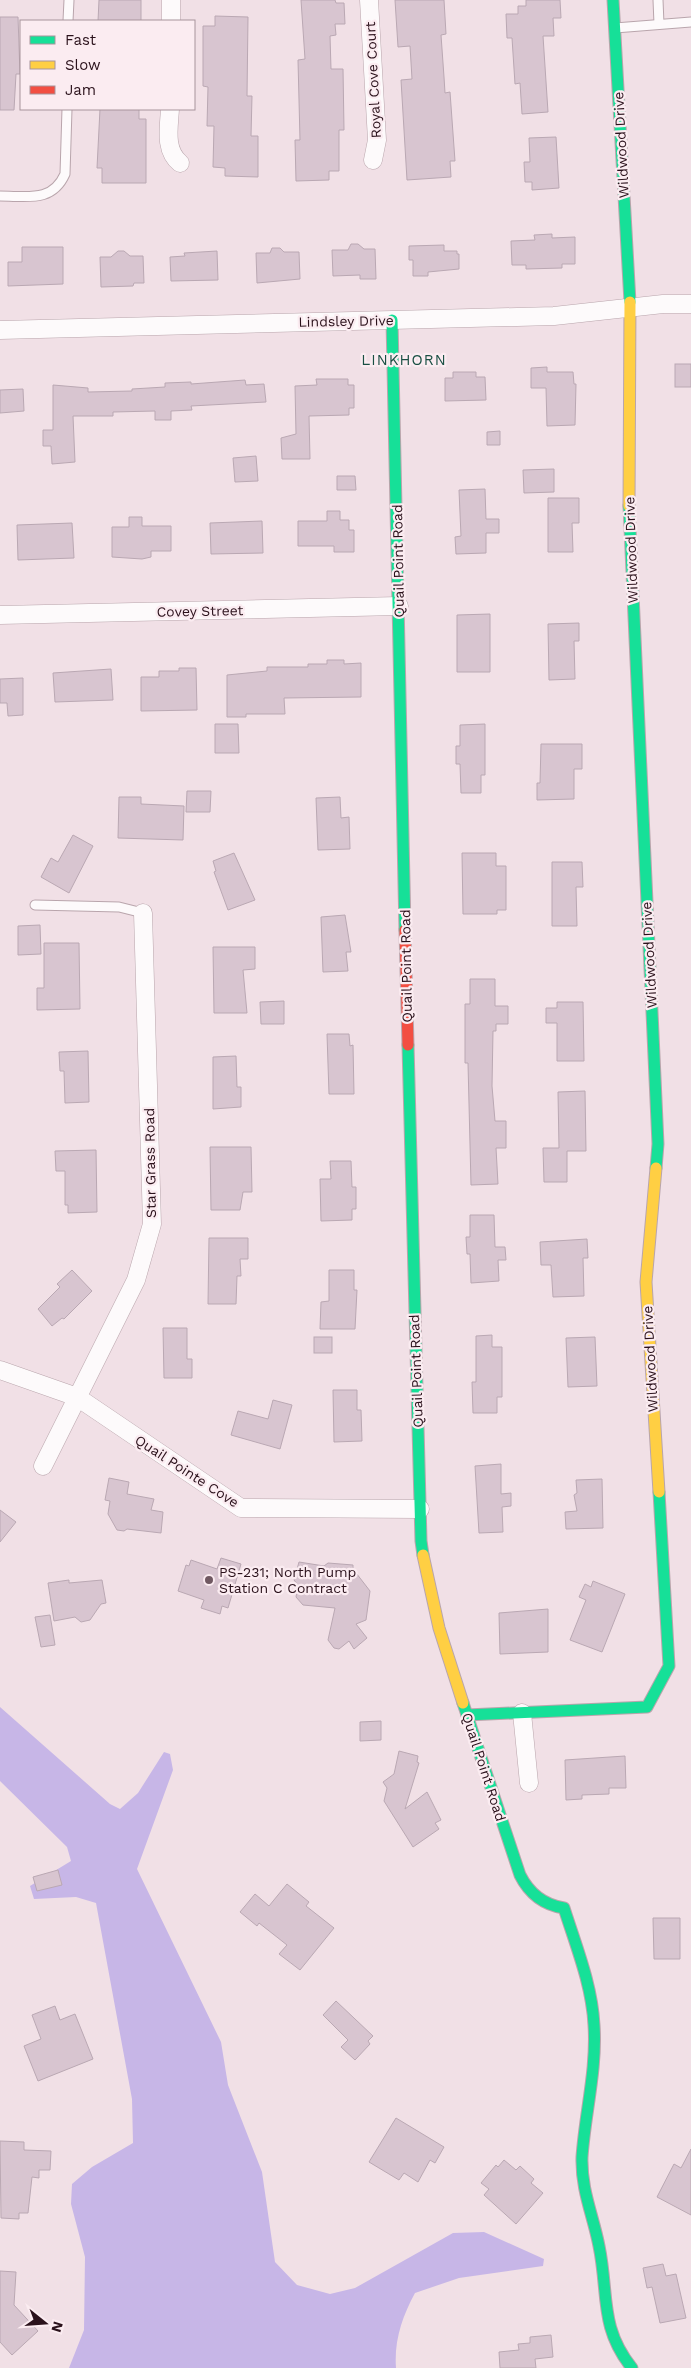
<svg xmlns="http://www.w3.org/2000/svg" width="691" height="2368" viewBox="0 0 691 2368" font-family="'Work Sans',sans-serif">
<style>
.water{fill:#c7b6e7}
.building{fill:#d8c5d0;stroke:#baa8b3}
.lines{fill:none;stroke-linecap:round;stroke-linejoin:round}
.lane-casing{stroke:#b9a5ac;stroke-width:11}
.street-casing{stroke:#b9a5ac;stroke-width:19}
.fast-casing{stroke:#b9a5ac;stroke-width:13}
.slow-casing{stroke:#b9a5ac;stroke-width:13}
.jam-casing{stroke:#b9a5ac;stroke-width:13}
.lane{stroke:#fdfafb;stroke-width:9}
.street{stroke:#fdfafb;stroke-width:18}
.fast{stroke:#16e098;stroke-width:11}
.slow{stroke:#ffcf43;stroke-width:11}
.jam{stroke:#f24e42;stroke-width:11}
.poi-dot{fill:#705962;stroke:#fbecf1;stroke-width:2}
.labels{text-anchor:middle;dominant-baseline:central;stroke-width:4.5;stroke-linejoin:round;paint-order:stroke}
.street-label{font-size:14px;fill:#2a111b;stroke:#fbecf1}
.poi-label{font-size:14px;fill:#2a111b;stroke:#fbecf1;text-anchor:start}
.neighbourhood-label{font-size:15px;letter-spacing:1px;fill:#194f43;stroke:#fbecf1}
</style>
<rect width="100%" height="100%" fill="#f1e0e6"/>
<path class="water" d="M0 1707 110 1804 120 1809 138 1793 164 1752 170 1754 173 1770 137 1869 221 2042 228 2085 262 2172 275 2262 297 2285 330 2294 355 2288 453 2233 484 2232 544 2259 543 2266 459 2278 415 2293C402 2317 394 2341 396 2368H69L84 2330 85 2257 71 2204 72 2184 92 2167 133 2143 132 2099 96 1903 76 1897 34 1899 30 1886 71 1861 67 1847 0 1781Z"/>
<g class="building">
<polygon points="99,0 141,0 141,21 98,21"/>
<polygon points="301,0 335,0 336,3 344,3 345,24 335,24 336,35 330,36 331,69 343,69 344,130 339,130 339,171 329,171 329,180 296,181 295,140 300,140 298,60 305,59"/>
<polygon points="395,0 444,0 446,34 441,35 444,77 445,93 450,92 455,161 450,161 451,177 407,180 401,80 412,79 410,46 398,47"/>
<polygon points="526,0 560,0 561,18 553,18 554,36 543,36 548,112 522,114 520,83 515,84 512,38 507,38 506,14 518,14 518,6 526,6"/>
<polygon points="215,16 248,17 247,96 252,96 251,136 258,136 258,177 225,176 225,168 213,167 214,126 207,126 208,87 203,86 203,26 215,26"/>
<polygon points="0,17 18,17 20,74 16,74 14,110 0,110"/>
<polygon points="100,109 139,109 139,119 146,119 146,183 102,183 102,168 97,168"/>
<polygon points="556,137 559,188 532,190 532,182 525,182 524,162 530,162 529,138"/>
<polygon points="552,234 552,238 575,237 575,264 562,264 562,268 526,269 526,265 512,265 511,241 535,240 534,235"/>
<polygon points="351,244 358,244 364,249 375,249 376,279 360,279 360,275 333,276 332,250 348,250"/>
<polygon points="444,245 444,251 457,251 457,254 459,254 459,269 428,272 428,276 413,276 413,260 409,260 409,246"/>
<polygon points="22,247 63,247 63,284 8,286 8,262 22,262"/>
<polygon points="272,248 280,248 284,252 299,252 300,279 257,283 256,253 270,253"/>
<polygon points="118,251 124,251 130,256 143,256 144,283 134,283 133,286 101,287 100,257 111,257"/>
<polygon points="217,251 218,280 171,281 170,257 185,256 184,253"/>
<rect x="675" y="364" width="16" height="23"/>
<polygon points="547,367 547,372 573,372 574,384 576,384 575,425 547,426 546,388 531,388 531,368"/>
<polygon points="453,372 476,372 476,377 485,377 486,400 445,401 445,378 453,378"/>
<polygon points="316,379 348,379 348,385 354,385 354,408 349,408 349,415 309,416 310,459 282,459 281,438 296,434 295,386 317,385"/>
<polygon points="245,380 246,385 264,384 266,402 191,406 192,410 171,411 171,420 155,420 155,411 113,412 113,416 73,416 75,462 52,464 51,446 43,446 43,430 53,430 53,385 88,388 88,392 132,391 132,389 165,387 165,383 191,382 191,384"/>
<polygon points="23,389 24,411 0,413 0,390"/>
<polygon points="500,431 500,445 487,445 487,432"/>
<polygon points="256,456 258,481 235,482 233,458"/>
<polygon points="554,469 554,492 524,493 523,470"/>
<polygon points="337,476 355,476 356,490 337,490"/>
<polygon points="485,489 486,519 499,519 499,533 486,533 486,553 456,554 455,537 461,536 459,490"/>
<polygon points="548,498 579,498 579,523 572,523 573,552 548,552"/>
<polygon points="327,511 340,511 340,520 349,520 349,530 354,530 354,552 334,552 334,546 298,546 298,521 327,521"/>
<polygon points="129,517 142,517 142,526 171,526 171,551 151,551 151,557 142,559 112,557 112,527 129,527"/>
<polygon points="262,521 263,553 211,554 210,523"/>
<polygon points="72,523 74,558 18,560 17,525"/>
<polygon points="490,614 490,672 457,672 457,615"/>
<polygon points="579,623 579,641 574,641 575,679 549,680 548,624"/>
<polygon points="327,660 344,660 344,664 361,663 361,697 284,698 285,714 246,714 246,717 227,717 227,675 267,671 267,667 308,667 308,664 327,664"/>
<polygon points="179,668 196,668 197,710 141,711 141,677 159,677 159,671 179,671"/>
<polygon points="111,669 113,700 55,702 53,673"/>
<polygon points="23,678 23,715 8,716 7,703 0,703 0,679"/>
<polygon points="215,724 238,724 239,753 215,753"/>
<polygon points="485,724 485,775 481,775 481,793 461,793 460,764 456,764 456,746 460,746 460,725"/>
<polygon points="541,744 582,744 582,769 574,769 574,799 537,800 537,783 540,783"/>
<polygon points="187,791 211,791 210,812 186,812"/>
<polygon points="119,797 141,797 141,804 184,806 183,840 118,838"/>
<polygon points="340,797 341,818 349,817 350,849 318,850 316,798"/>
<polygon points="73,835 93,846 69,893 41,877 51,858 58,862"/>
<polygon points="234,853 255,900 228,910 214,872 216,871 213,861"/>
<polygon points="462,853 496,853 496,866 506,866 506,910 497,910 497,914 463,914"/>
<polygon points="552,862 582,862 583,887 576,887 577,926 552,926"/>
<polygon points="345,915 351,952 346,952 348,971 323,972 321,917"/>
<polygon points="40,925 41,954 18,955 18,926"/>
<polygon points="44,943 79,943 80,1009 37,1010 37,988 44,988"/>
<polygon points="213,947 255,947 255,969 243,970 247,1013 214,1013"/>
<polygon points="470,979 495,979 495,1006 508,1006 508,1024 496,1024 496,1031 493,1031 492,1086 495,1121 506,1121 506,1148 496,1148 498,1184 471,1185 468,1063 465,1063 465,1004 470,1004"/>
<polygon points="284,1001 284,1024 261,1024 260,1002"/>
<polygon points="557,1002 583,1002 584,1061 557,1061 557,1023 546,1023 546,1008 557,1008"/>
<polygon points="327,1034 349,1034 350,1046 353,1045 354,1094 329,1094"/>
<polygon points="88,1051 89,1102 65,1103 64,1071 60,1071 59,1052"/>
<polygon points="236,1056 237,1087 241,1087 241,1107 213,1109 213,1057"/>
<polygon points="585,1091 586,1151 567,1151 567,1182 544,1182 543,1148 559,1148 558,1092"/>
<polygon points="210,1147 251,1147 252,1192 243,1192 240,1210 211,1210"/>
<polygon points="96,1150 97,1212 68,1213 68,1205 65,1205 65,1171 56,1171 55,1151"/>
<polygon points="330,1161 351,1161 352,1187 356,1187 356,1209 352,1209 352,1220 321,1221 320,1179 331,1179"/>
<polygon points="470,1215 494,1215 495,1247 505,1247 506,1260 498,1260 499,1281 471,1283 470,1254 467,1254 466,1237 470,1237"/>
<polygon points="209,1238 248,1238 248,1259 240,1259 241,1276 237,1276 236,1304 208,1304"/>
<polygon points="587,1239 588,1258 583,1258 584,1296 553,1297 551,1265 541,1265 540,1242"/>
<polygon points="72,1270 92,1291 64,1319 62,1318 52,1326 38,1309 60,1287 57,1284"/>
<polygon points="329,1270 354,1270 354,1290 357,1290 355,1329 320,1329 321,1302 329,1301"/>
<polygon points="163,1328 187,1328 187,1359 192,1359 192,1378 164,1378"/>
<polygon points="492,1335 492,1347 502,1347 502,1397 497,1397 497,1413 473,1413 472,1382 476,1382 476,1336"/>
<rect x="314" y="1337" width="18" height="16"/>
<polygon points="595,1337 597,1386 568,1387 566,1338"/>
<polygon points="333,1390 357,1390 357,1410 361,1410 362,1441 334,1442"/>
<polygon points="273,1400 292,1405 280,1449 231,1435 238,1411 268,1419"/>
<polygon points="501,1464 501,1494 511,1493 511,1506 502,1507 503,1532 479,1533 475,1466"/>
<polygon points="109,1478 129,1482 127,1494 154,1499 151,1510 163,1512 161,1533 127,1529 124,1531 117,1530 108,1514 110,1501 105,1500"/>
<polygon points="602,1479 603,1528 566,1529 565,1512 577,1511 574,1495 577,1493 576,1480"/>
<polygon points="0,1510 16,1522 0,1542"/>
<polygon points="221,1558 241,1564 228,1608 222,1606 220,1614 201,1608 204,1600 178,1591 186,1565 189,1566 191,1560 217,1569"/>
<polygon points="299,1562 324,1566 328,1563 353,1565 353,1569 370,1591 366,1620 356,1624 367,1638 354,1649 349,1641 339,1649 334,1648 328,1640 335,1608 303,1605 296,1597 298,1585 294,1580"/>
<polygon points="69,1580 69,1583 102,1580 106,1603 101,1604 90,1620 81,1622 75,1617 54,1621 48,1583"/>
<polygon points="593,1581 625,1594 602,1652 570,1640 586,1600 579,1597 585,1584 591,1587"/>
<polygon points="548,1609 548,1652 500,1654 499,1613"/>
<polygon points="50,1615 55,1645 41,1647 35,1617"/>
<polygon points="381,1721 381,1740 360,1741 360,1722"/>
<polygon points="399,1751 418,1756 417,1762 419,1763 405,1809 427,1792 441,1820 435,1823 439,1829 413,1847 384,1801 387,1788 383,1782 394,1774"/>
<polygon points="625,1756 626,1788 609,1788 609,1794 582,1795 582,1799 566,1800 565,1760"/>
<polygon points="58,1870 62,1885 37,1891 33,1877"/>
<polygon points="287,1884 309,1902 306,1906 334,1928 300,1970 279,1954 287,1945 259,1923 257,1926 240,1912 255,1894 269,1906"/>
<polygon points="653,1918 680,1918 680,1959 654,1959"/>
<polygon points="336,2001 373,2036 368,2041 370,2044 355,2060 341,2047 348,2040 323,2015"/>
<polygon points="55,2006 60,2020 75,2014 93,2059 38,2081 24,2046 41,2039 32,2015"/>
<polygon points="396,2118 444,2147 435,2163 430,2160 418,2182 404,2173 399,2180 369,2162"/>
<polygon points="0,2141 24,2142 24,2150 51,2151 50,2170 39,2170 39,2178 32,2177 28,2213 19,2213 19,2219 1,2218"/>
<polygon points="691,2149 691,2215 657,2197 674,2164 681,2168"/>
<polygon points="504,2160 516,2170 520,2166 534,2179 531,2183 543,2193 516,2224 484,2195 489,2189 481,2183 496,2165 498,2167"/>
<polygon points="663,2264 666,2276 676,2274 686,2318 660,2323 652,2287 647,2288 643,2268"/>
<polygon points="0,2271 16,2272 14,2305 38,2331 12,2355 0,2342"/>
<polygon points="551,2335 553,2357 535,2359 536,2368 500,2368 499,2352 519,2350 518,2344 530,2343 530,2337"/>
</g>
<g class="lines">
<defs>
<g id="lane">
<polyline points="658,0 659,24"/>
<polyline points="68,21 69,0"/>
<polyline points="615,28 691,22"/>
<path d="M0 196C27 196 52 203 65 174L67 109"/>
<polyline points="35,905 119,907 143,913"/>
</g>
<g id="street">
<polyline points="369,0 377,140 373,160"/>
<polyline points="171,21 171,0"/>
<path d="M170 109C169 127 164 150 180 163"/>
<polyline points="0,330 554,316 663,304 691,304"/>
<polyline points="0,615 399,606"/>
<polyline points="0,1370 77,1397 241,1508 420,1509"/>
<polyline points="43,1466 136,1280 152,1224 143,913"/>
<polyline points="522,1713 529,1783"/>
</g>
<g id="fast">
<polyline points="613,0 630,302"/>
<polyline points="392,320 405,930"/>
<polyline points="629,506 658,1144 656,1168"/>
<polyline points="408,1045 421,1541 423,1555"/>
<path d="M463 1703 520 1875C529 1893 544 1905 564 1908 576 1946 592 1985 594 2025 597 2070 585 2113 582 2157 581 2190 593 2215 599 2246 609 2294 599 2327 632 2368"/>
<polyline points="467,1715 647,1707 669,1666 659,1492"/>
</g>
<g id="slow">
<polyline points="629,506 630,302"/>
<polyline points="656,1168 646,1282 659,1492"/>
<polyline points="423,1555 439,1628 463,1703"/>
</g>
<polyline id="jam" points="405,930 408,1045"/>
</defs>
<use href="#lane" class="lane-casing"/>
<use href="#street" class="street-casing"/>
<use href="#fast" class="fast-casing"/>
<use href="#slow" class="slow-casing"/>
<use href="#jam" class="jam-casing"/>
<use href="#lane" class="lane"/>
<use href="#street" class="street"/>
<use href="#fast" class="fast"/>
<use href="#slow" class="slow"/>
<use href="#jam" class="jam"/>
</g>
<circle class="poi-dot" cx="209" cy="1580" r="5"/>
<g class="labels">
<g class="street-label">
<text transform="translate(373 80) rotate(-93)">Royal Cove Court</text>
<text transform="translate(621 145) rotate(-93)">Wildwood Drive</text>
<text transform="translate(346 321) rotate(-1)">Lindsley Drive</text>
<text transform="translate(631 550) rotate(-92)">Wildwood Drive</text>
<text transform="translate(398 561) rotate(-91)">Quail Point Road</text>
<text transform="translate(200 611) rotate(-1)">Covey Street</text>
<text transform="translate(649 955) rotate(-93)">Wildwood Drive</text>
<text transform="translate(406 966) rotate(-91)">Quail Point Road</text>
<text transform="translate(150 1163) rotate(-91)">Star Grass Road</text>
<text transform="translate(650 1359) rotate(-93)">Wildwood Drive</text>
<text transform="translate(416 1371) rotate(-92)">Quail Point Road</text>
<text transform="translate(187 1471) rotate(33)">Quail Pointe Cove</text>
<text transform="translate(484 1767) rotate(72)">Quail Point Road</text>
</g>
<g class="poi-label">
<text x="219" y="1572">PS-231; North Pump<tspan x="219" dy="16">Station C Contract</tspan></text>
</g>
<g class="neighbourhood-label">
<text x="404" y="360">LINKHORN</text>
</g>
</g>
<rect x="20" y="20" width="175" height="90" fill="#fbecf1" stroke="#a7949b"/>
<rect x="30" y="36" width="25" height="8" fill="#16e098" stroke="#a7949b"/>
<text x="65" y="45" font-size="15" fill="#2a111b">Fast</text>
<rect x="30" y="61" width="25" height="8" fill="#ffcf43" stroke="#a7949b"/>
<text x="65" y="70" font-size="15" fill="#2a111b">Slow</text>
<rect x="30" y="86" width="25" height="8" fill="#f24e42" stroke="#a7949b"/>
<text x="65" y="95" font-size="15" fill="#2a111b">Jam</text>
<g transform="translate(45 2323) rotate(107)" stroke="#fbecf1" stroke-width="4" paint-order="stroke">
<path d="M0-4L9 19L0 12L-9 19Z" fill="#2a111b"/>
<text y="-8" font-size="14" font-weight="bold" text-anchor="middle" fill="#2a111b">N</text>
</g>
</svg>
